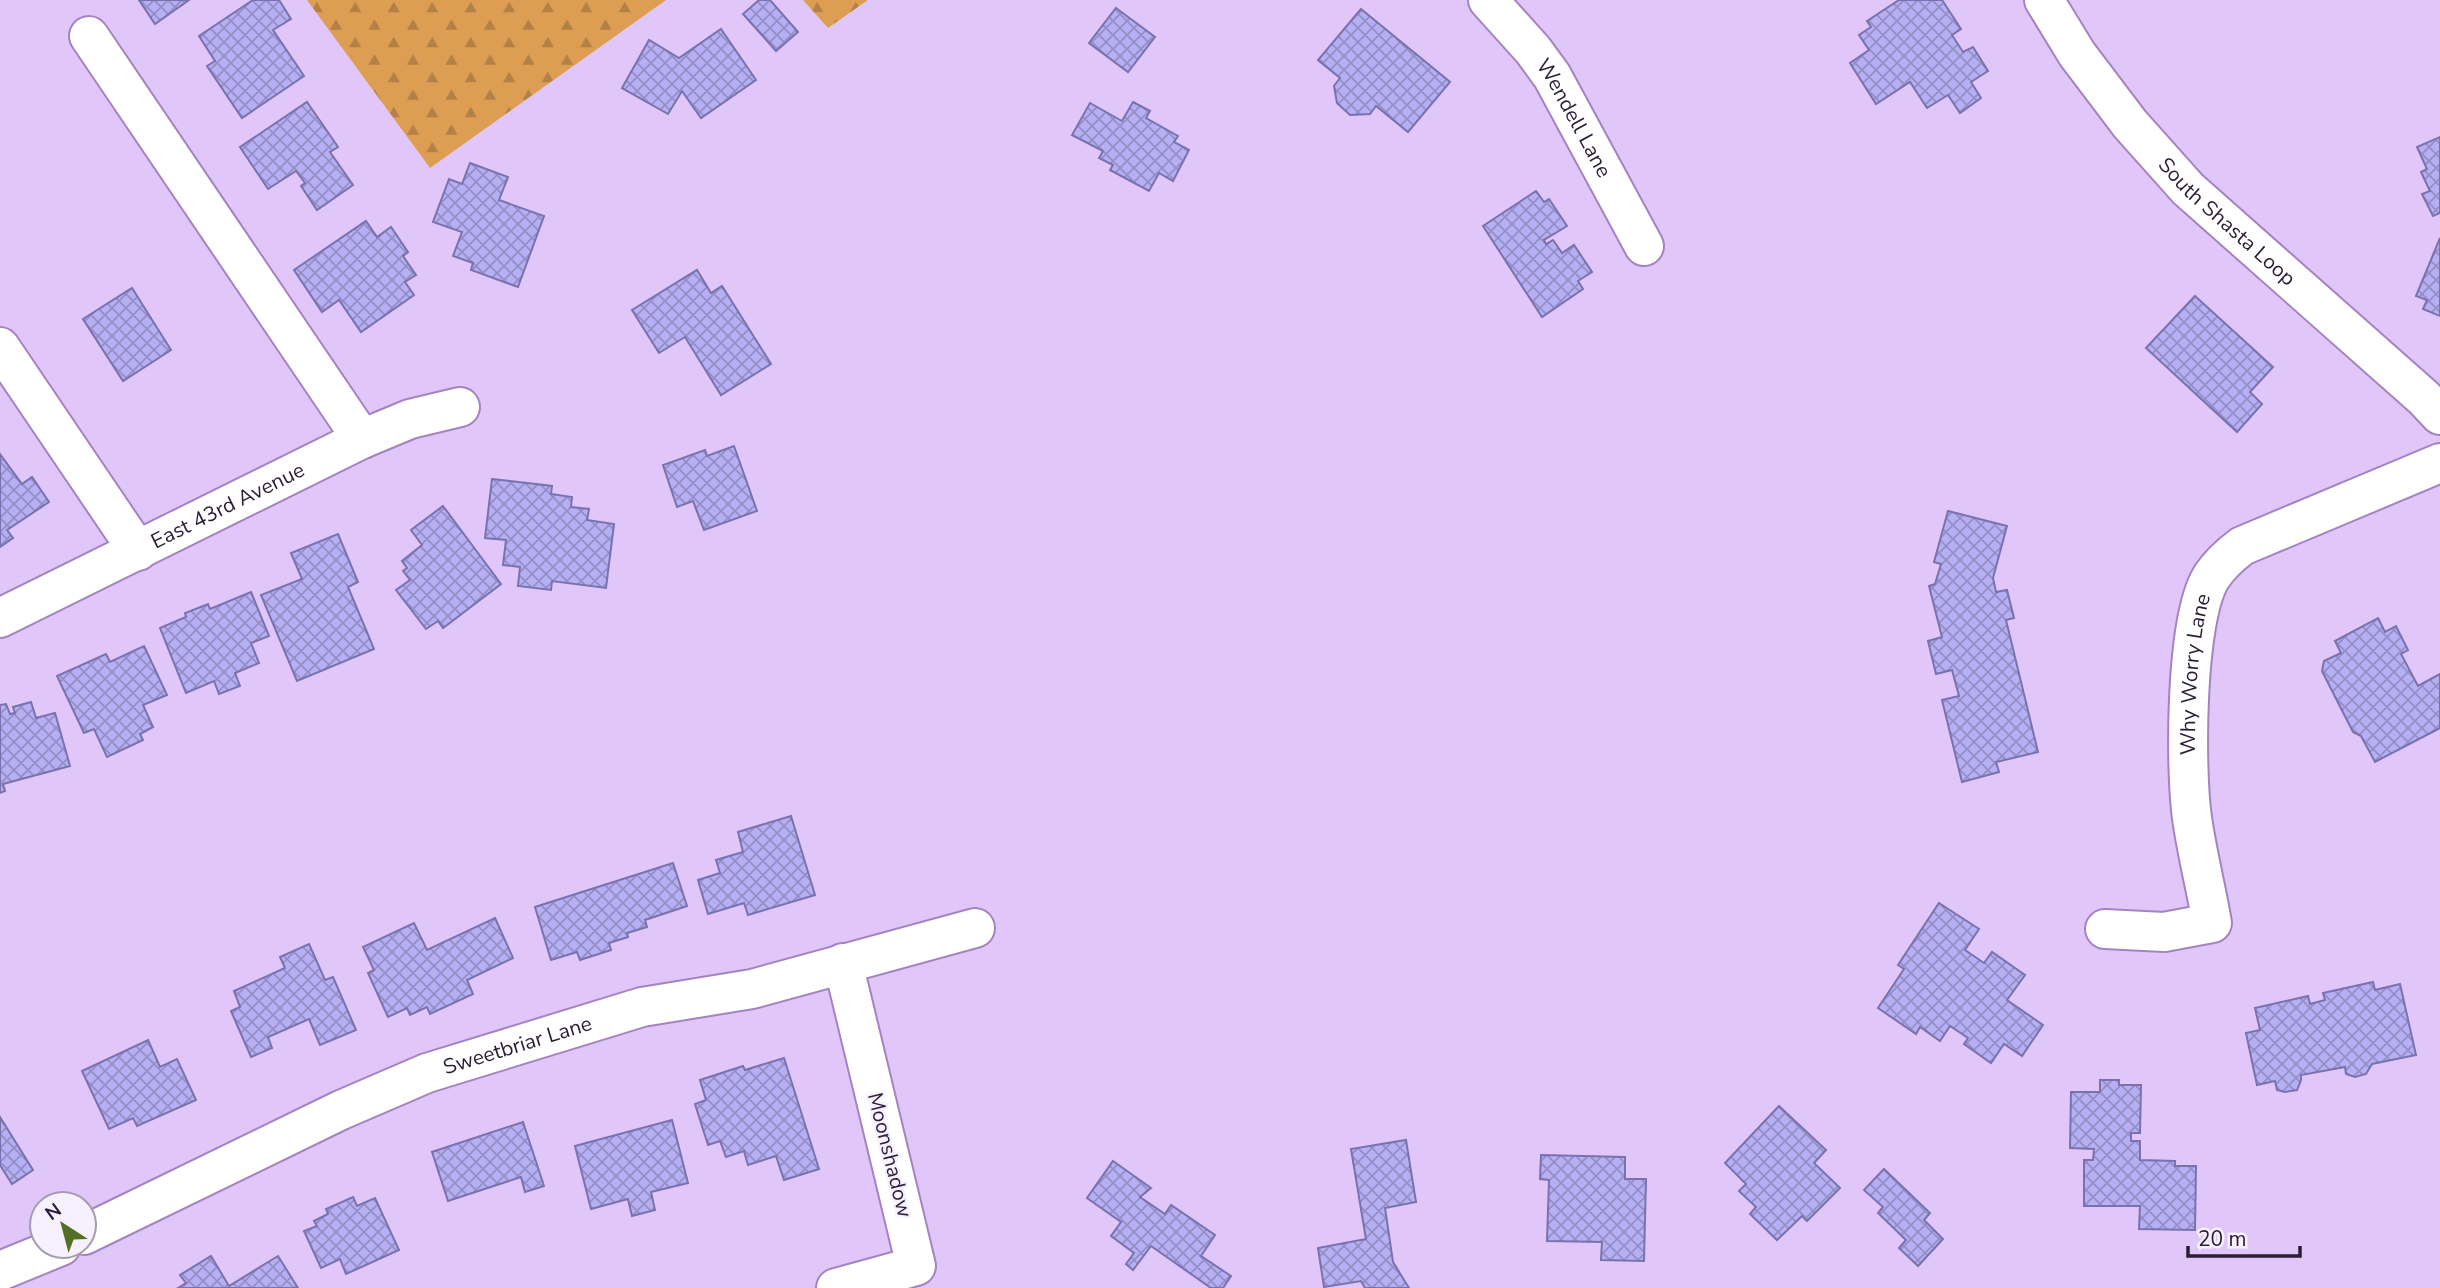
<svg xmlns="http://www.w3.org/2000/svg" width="2440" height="1288" viewBox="0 0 2440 1288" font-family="'Nunito Sans',sans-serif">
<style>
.forest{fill:url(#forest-firs)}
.building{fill:url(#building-cross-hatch);stroke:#7972af;stroke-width:2}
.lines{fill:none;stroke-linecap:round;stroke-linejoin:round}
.minor-casing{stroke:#a484c0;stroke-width:42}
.minor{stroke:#fff;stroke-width:38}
.labels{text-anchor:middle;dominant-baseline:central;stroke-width:5;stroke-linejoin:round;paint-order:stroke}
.street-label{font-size:21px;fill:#2b1d35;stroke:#f7f0fe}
</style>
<defs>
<pattern id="forest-firs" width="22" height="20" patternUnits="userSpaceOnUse" patternTransform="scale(1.75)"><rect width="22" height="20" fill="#dd9e54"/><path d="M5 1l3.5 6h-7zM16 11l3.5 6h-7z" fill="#b38046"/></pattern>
<pattern id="building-cross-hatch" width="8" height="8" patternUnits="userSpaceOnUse" patternTransform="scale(1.75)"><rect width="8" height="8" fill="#b6aff3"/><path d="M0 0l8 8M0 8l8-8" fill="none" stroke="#948ec6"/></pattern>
</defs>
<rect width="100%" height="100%" fill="#e1c6f9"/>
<g class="forest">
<polygon points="307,0 666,0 430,168"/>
<polygon points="803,0 868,0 828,28"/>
</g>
<g class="building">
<polygon points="139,0 189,0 155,24"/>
<polygon points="253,0 279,0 291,19 273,30 304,76 242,118 207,66 215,61 199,36"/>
<polygon points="759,0 770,0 798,32 776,51 743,14"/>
<polygon points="1899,0 1942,0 1961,29 1952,35 1963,52 1973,47 1988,71 1971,82 1981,98 1960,113 1948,95 1927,108 1910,82 1876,104 1850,63 1869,50 1859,35 1871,27 1867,21"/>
<polygon points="1116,8 1155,37 1128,72 1089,43"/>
<polygon points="1361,9 1450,82 1408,132 1376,106 1370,114 1350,115 1337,103 1334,86 1340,78 1318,60"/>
<polygon points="721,29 756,80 701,118 682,91 668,114 622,88 649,40 679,58"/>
<polygon points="307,102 338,147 330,152 353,185 317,210 301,186 305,183 296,171 268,189 240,147"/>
<polygon points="1133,102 1150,111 1146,118 1178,136 1174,142 1189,150 1173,181 1159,173 1149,191 1110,170 1113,165 1099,158 1103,151 1072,135 1090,103 1122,121"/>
<polygon points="2440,137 2440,213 2433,216 2422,194 2430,191 2421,172 2427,169 2417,147"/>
<polygon points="470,163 508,177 499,200 544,216 518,287 471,270 473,263 453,256 462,232 433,222 449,179 462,184"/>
<polygon points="1536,191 1544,202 1549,199 1567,226 1544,240 1546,244 1553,240 1562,253 1574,245 1592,272 1578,281 1583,289 1542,317 1483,226"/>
<polygon points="366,221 377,237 391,227 408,252 403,256 416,275 405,282 414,295 361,332 339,300 322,312 294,270"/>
<polygon points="2440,238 2440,316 2423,309 2427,300 2416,296"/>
<polygon points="697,270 711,293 722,286 771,364 721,395 685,337 659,353 632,310"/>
<polygon points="132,288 171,350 123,381 83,319"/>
<polygon points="2195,296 2273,367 2250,392 2262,404 2237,432 2146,348"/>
<polygon points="734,446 757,511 704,530 693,501 677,507 663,465 705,450 707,456"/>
<polygon points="0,454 22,484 32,477 49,502 7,530 13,538 0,547"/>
<polygon points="492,479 552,486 551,494 572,497 571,507 589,509 587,520 614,524 606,588 552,581 551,590 518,586 520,567 503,565 506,540 485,538"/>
<polygon points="443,506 501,584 443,628 438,621 426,629 396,590 410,580 403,571 407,568 402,561 422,545 411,530"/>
<polygon points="1948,511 2007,526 1993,578 1996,592 2007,590 2014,618 2006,620 2038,752 1996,762 1999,772 1962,782 1942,700 1959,696 1952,670 1936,674 1928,641 1942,637 1929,586 1935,584 1941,564 1934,562"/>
<polygon points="338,534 358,582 348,587 374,649 297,681 261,595 302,579 291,553"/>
<polygon points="251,592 269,636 251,643 259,663 235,673 240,686 219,694 214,681 186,693 160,628 186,617 185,613 208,604 210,609"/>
<polygon points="2378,618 2385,632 2396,626 2408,650 2401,654 2418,686 2440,674 2440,728 2375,762 2361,736 2353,732 2322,671 2324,661 2341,653 2335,641"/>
<polygon points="144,646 167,695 143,705 153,727 140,734 143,740 107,757 94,729 84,733 57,676 106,654 110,662"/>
<polygon points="31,702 36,718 55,713 70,766 3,784 5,791 0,793 0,705 6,704 10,714 15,713 13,707"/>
<polygon points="791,816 815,895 748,915 744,903 708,914 698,880 720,873 716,860 743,852 738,832"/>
<polygon points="673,863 687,906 645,920 647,927 627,933 628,937 609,943 611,950 580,960 577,952 551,960 535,907"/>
<polygon points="1939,903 1979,929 1965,950 1984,963 1992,952 2025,975 2007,1000 2043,1025 2022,1056 2004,1044 1991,1063 1964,1044 1968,1038 1950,1026 1940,1041 1920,1027 1916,1034 1878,1008 1904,969 1898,965"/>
<polygon points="495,918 513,958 467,980 473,994 430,1014 427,1007 410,1015 407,1008 388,1017 368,973 374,970 363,947 414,923 427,950"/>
<polygon points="309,944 325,980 333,977 356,1030 320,1045 309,1019 268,1037 272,1048 251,1057 231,1011 240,1007 234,991 285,968 280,957"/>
<polygon points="2373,982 2375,990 2400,984 2416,1055 2372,1064 2366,1074 2355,1077 2346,1074 2345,1067 2301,1075 2301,1080 2297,1090 2285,1092 2277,1090 2275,1081 2257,1085 2246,1033 2260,1030 2255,1008 2308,996 2310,1004 2325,1000 2323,993"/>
<polygon points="148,1040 160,1067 177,1059 196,1100 137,1126 133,1118 109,1129 82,1071"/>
<polygon points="784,1058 819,1169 784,1180 776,1156 748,1165 744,1151 726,1157 720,1141 708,1145 695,1104 706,1100 700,1080 743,1066 745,1070"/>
<polygon points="2100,1080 2119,1080 2119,1085 2141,1085 2140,1133 2131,1133 2131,1141 2140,1141 2140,1160 2175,1161 2175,1166 2196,1166 2195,1230 2139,1229 2140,1206 2084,1206 2084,1160 2093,1160 2094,1149 2070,1148 2071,1092 2100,1092"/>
<polygon points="1779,1106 1826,1150 1814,1163 1840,1188 1807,1221 1802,1216 1777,1240 1750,1214 1756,1207 1739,1191 1746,1184 1725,1163"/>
<polygon points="0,1117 33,1170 12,1184 0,1165"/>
<polygon points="672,1120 688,1183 651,1192 655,1210 632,1216 628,1199 591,1209 575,1146"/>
<polygon points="523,1122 544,1186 525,1192 521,1177 448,1201 432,1152"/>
<polygon points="1406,1140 1416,1202 1385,1208 1393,1262 1409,1288 1365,1288 1361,1281 1324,1287 1318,1248 1366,1239 1351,1149"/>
<polygon points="1541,1155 1625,1157 1625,1179 1646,1179 1644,1261 1601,1260 1602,1242 1547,1241 1549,1180 1540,1179"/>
<polygon points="1113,1161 1151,1188 1140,1197 1165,1214 1171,1205 1215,1235 1201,1256 1231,1276 1223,1288 1211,1288 1151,1246 1133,1270 1126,1264 1134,1253 1111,1236 1121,1222 1087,1198"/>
<polygon points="1884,1169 1930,1213 1924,1220 1943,1239 1918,1266 1899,1248 1906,1240 1878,1213 1883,1207 1864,1190"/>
<polygon points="353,1197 357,1206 375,1198 399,1250 346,1274 340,1259 321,1268 304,1231 317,1226 314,1221 328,1214 326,1209"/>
<polygon points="211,1256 229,1286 278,1256 298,1288 178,1288 186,1283 180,1275"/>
</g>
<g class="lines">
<defs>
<g id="minor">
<path id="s1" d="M1488 0 1533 50 1552 76 1644 246"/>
<path id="s2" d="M2044 0 2077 54 2130 124 2188 189 2424 398 2440 415"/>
<polyline points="89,36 362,439"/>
<polyline points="0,347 138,551"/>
<path id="s3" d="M0 618 362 439 410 419 460 407"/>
<path id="s4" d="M2105 929 2164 932 2212 923C2206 888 2197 853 2192 818 2185 768 2185 616 2212 576 2220 564 2230 555 2242 546L2440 463"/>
<path id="s5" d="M84 1235 341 1110 427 1073 642 1007 752 989 975 928"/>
<polyline points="0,1271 61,1246"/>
<polyline points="836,1288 916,1266 843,963"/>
</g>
</defs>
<use href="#minor" class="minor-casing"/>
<use href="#minor" class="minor"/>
</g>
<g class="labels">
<g class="street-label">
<text stroke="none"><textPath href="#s1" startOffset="147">Wendell Lane</textPath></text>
<text stroke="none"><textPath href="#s2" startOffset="289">South Shasta Loop</textPath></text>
<text stroke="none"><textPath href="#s3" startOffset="254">East 43rd Avenue</textPath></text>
<text stroke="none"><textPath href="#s4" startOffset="359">Why Worry Lane</textPath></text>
<text stroke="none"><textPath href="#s5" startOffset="474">Sweetbriar Lane</textPath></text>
<text transform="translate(890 1155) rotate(76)">Moonshadow</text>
</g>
</g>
<g transform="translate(63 1225) rotate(324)"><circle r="33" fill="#f7f0fe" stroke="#a59cae" stroke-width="2"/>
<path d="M0-5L12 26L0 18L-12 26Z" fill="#516f25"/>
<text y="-10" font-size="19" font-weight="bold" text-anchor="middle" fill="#2b1d35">N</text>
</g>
<path d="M2188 1246v10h112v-10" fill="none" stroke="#2b1d35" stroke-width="3.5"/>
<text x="2198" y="1246" font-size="21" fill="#2b1d35" stroke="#f7f0fe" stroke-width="5" paint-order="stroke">20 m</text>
</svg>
